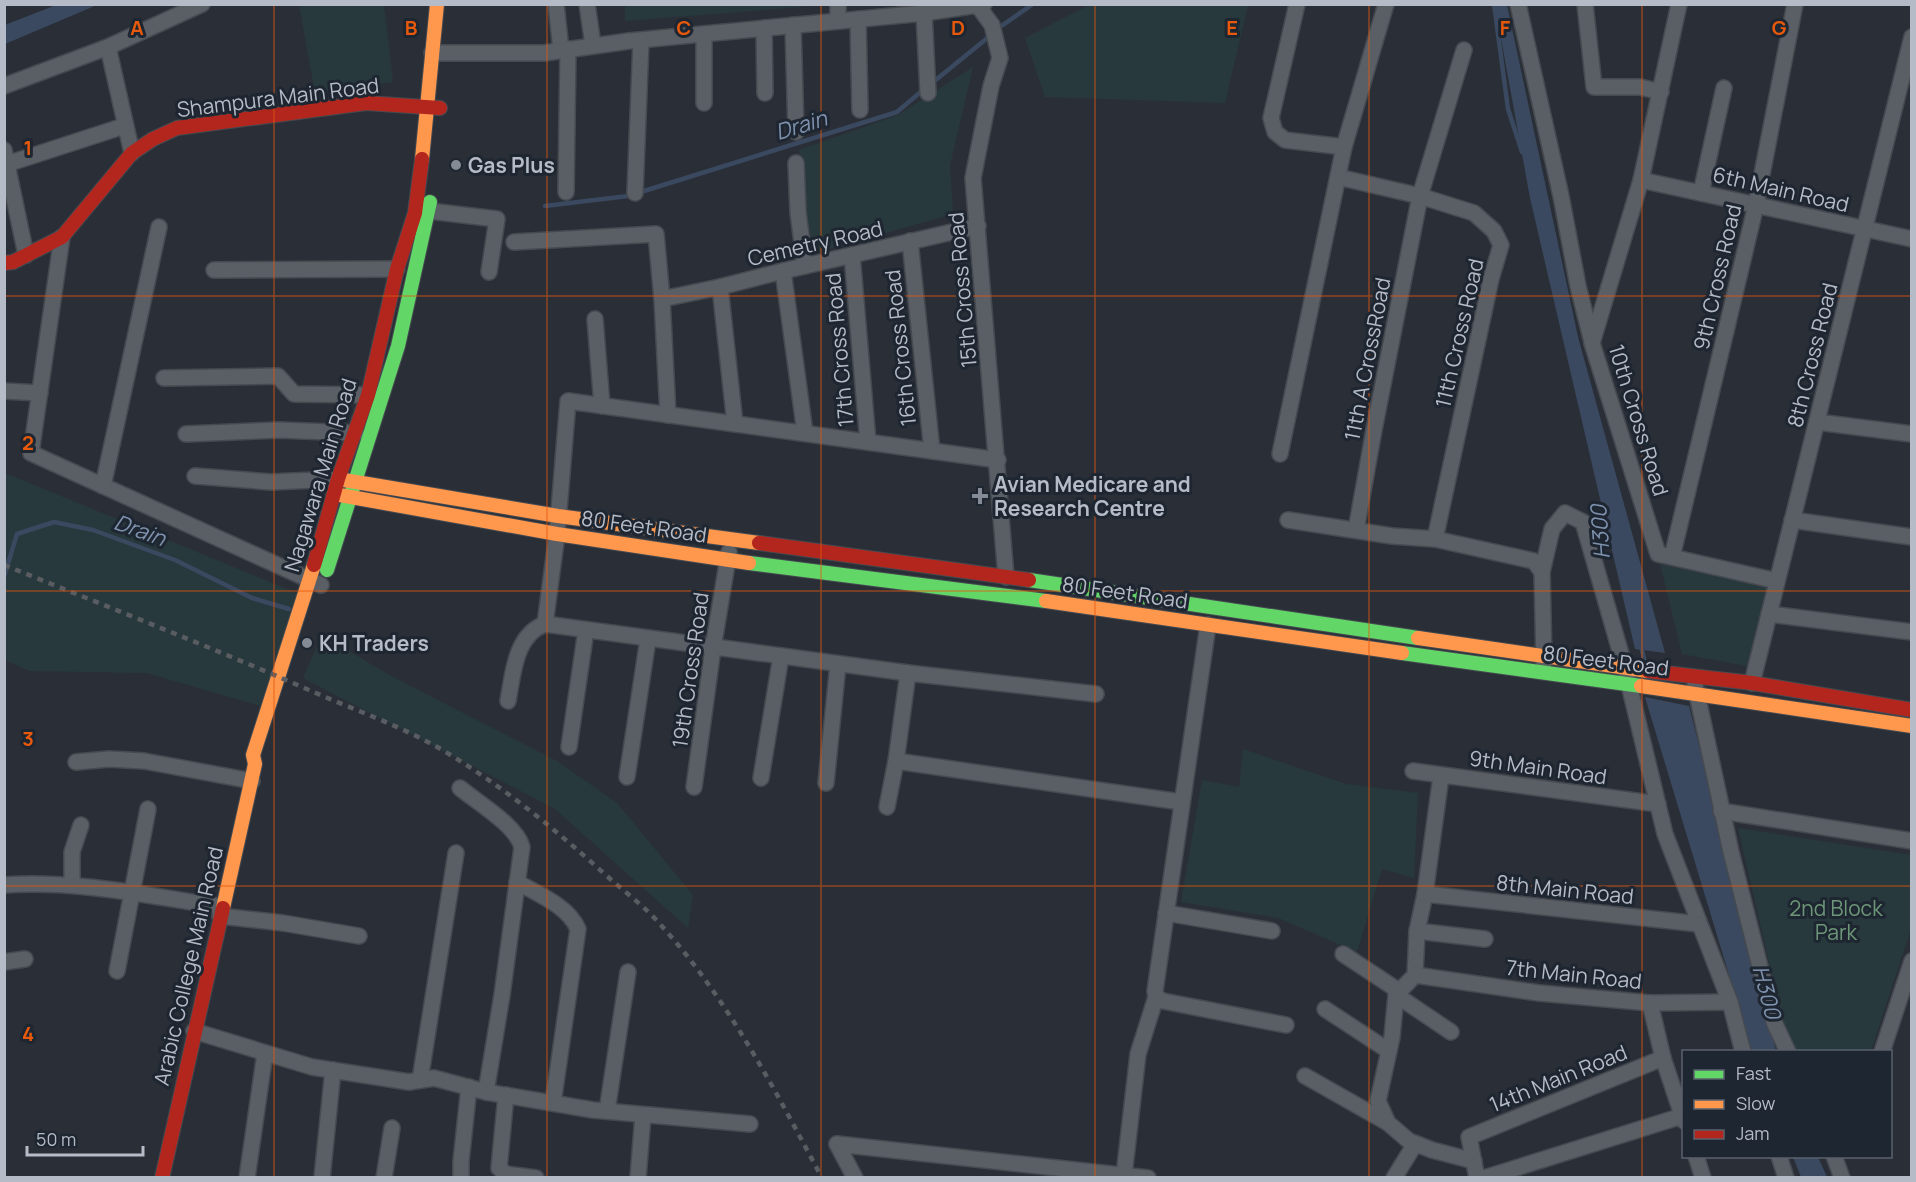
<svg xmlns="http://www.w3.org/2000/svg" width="1916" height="1182" viewBox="0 0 1916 1182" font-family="Manrope,sans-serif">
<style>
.green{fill:#27393c}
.water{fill:#3a4960}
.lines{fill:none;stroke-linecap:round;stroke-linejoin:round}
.stream{stroke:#3a4960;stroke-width:4.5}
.street-casing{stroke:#464a50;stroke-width:18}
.fast-casing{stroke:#454a51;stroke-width:16}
.slow-casing{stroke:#454a51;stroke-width:16}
.jam-casing{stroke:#454a51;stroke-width:16}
.street{stroke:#5a5e65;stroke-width:15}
.fast{stroke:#63d668;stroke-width:14}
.slow{stroke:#ff974d;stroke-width:14}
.jam{stroke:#b3261e;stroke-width:14}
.rail{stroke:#595d62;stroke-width:4.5;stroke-dasharray:6 6;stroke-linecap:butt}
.grid{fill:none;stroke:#e8590c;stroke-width:1.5;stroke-opacity:0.55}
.poi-dot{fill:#848b95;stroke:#1e2631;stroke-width:2}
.labels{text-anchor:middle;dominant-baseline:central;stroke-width:6;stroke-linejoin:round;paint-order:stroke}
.street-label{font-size:21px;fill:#b5bcc7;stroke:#1e2631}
.poi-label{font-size:21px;font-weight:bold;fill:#b5bcc7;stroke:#1e2631;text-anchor:start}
.park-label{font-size:21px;fill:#6d9778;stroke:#1e2631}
.water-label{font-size:22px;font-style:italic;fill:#7e91ad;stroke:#1e2631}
.grid-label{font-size:20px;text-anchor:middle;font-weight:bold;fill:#e8590c;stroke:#1e2631;stroke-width:6;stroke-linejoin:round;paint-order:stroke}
</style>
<rect width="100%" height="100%" fill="#2a2f37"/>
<g class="green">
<polygon points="299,5 384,5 393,82 315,93"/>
<polygon points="625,5 826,4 826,5 625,21"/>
<polygon points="1089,5 1248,5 1225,103 1045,97 1025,38"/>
<polygon points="973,67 950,165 953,214 808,255 799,150 898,115"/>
<polygon points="5,473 299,594 260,706 147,673 29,671 5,660"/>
<polygon points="1660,564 1768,586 1747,666 1682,654"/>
<polygon points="322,635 391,676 557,761 617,803 693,895 688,928 555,809 303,678"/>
<polygon points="1243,749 1346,784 1418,793 1414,878 1382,869 1357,952 1278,918 1181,902 1202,780 1239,787"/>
<polygon points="1738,828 1911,855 1911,929 1871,1051 1796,1051 1782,1019"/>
</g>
<g class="water">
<polygon points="56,5 97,5 5,44 5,25"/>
<polygon points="1495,5 1507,5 1578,337 1665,653 1635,649 1530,198"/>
<polygon points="1645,697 1689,706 1776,1051 1752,1051"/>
<polygon points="1793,1157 1818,1157 1827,1177 1801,1177"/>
</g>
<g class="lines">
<g class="stream">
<polyline points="1494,4 1508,109 1522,152"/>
<polyline points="997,29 1033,4"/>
<polyline points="932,83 991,35"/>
<polyline points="545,206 628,196 897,112 923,90"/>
<polyline points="4,577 17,534 54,522 93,530 175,560 252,598 289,609"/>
<polyline points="1641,645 1645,663"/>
</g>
<defs>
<g id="street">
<polyline points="556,4 561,50"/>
<polyline points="587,4 593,45"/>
<polyline points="838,4 838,21"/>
<polyline points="1297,4 1271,118 1275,132 1285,140 1344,147"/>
<polyline points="1518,4 1561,196 1578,286 1592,342"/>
<polyline points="1585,4 1594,87 1640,87 1661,92"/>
<polyline points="1679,4 1641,180 1592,343 1658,554 1777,581"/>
<polyline points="978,6 992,25 1000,58 991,86 973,178 1006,577"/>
<polyline points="924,13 928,93"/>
<polyline points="858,19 860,110"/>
<polyline points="793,25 796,132"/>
<polyline points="764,28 765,93"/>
<polyline points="704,34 704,103"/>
<polyline points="108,47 132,153"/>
<polyline points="432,53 544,53 629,41 924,13 984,4"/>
<polyline points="4,86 108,47 202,4"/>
<polyline points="4,150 26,255"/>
<polyline points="796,163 798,212 805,266"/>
<polyline points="7,164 124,126"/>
<polyline points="1338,177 1420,196 1474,213 1494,231 1501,245 1491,279 1435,539"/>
<polyline points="1641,180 1912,239"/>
<polyline points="566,192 568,49"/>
<polyline points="635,193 641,40"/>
<polyline points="1701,193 1724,88"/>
<polyline points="429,211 497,219 489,272"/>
<polyline points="62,237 31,453 321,585"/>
<polyline points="910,241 932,451"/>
<polyline points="514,242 656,234 662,299 668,415"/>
<polyline points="852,255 868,442"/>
<polyline points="214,270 397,269"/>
<polyline points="783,271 805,433"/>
<polyline points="720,287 735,424"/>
<polyline points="662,299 720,287 783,271 978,226"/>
<polyline points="595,319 602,406"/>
<polyline points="164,378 278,376 294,394 368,395"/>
<polyline points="4,391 40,393"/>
<polyline points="1817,422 1912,434"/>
<polyline points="186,434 279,430 356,433"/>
<polyline points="1280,454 1344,147 1386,4"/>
<polyline points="195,476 271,482 338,479"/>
<polyline points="103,486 159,227"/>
<polyline points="1288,520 1392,536 1435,539 1534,561 1542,572"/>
<polyline points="1792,520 1912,537"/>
<polyline points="1356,530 1374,430 1420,196 1464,50"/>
<polyline points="1672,557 1756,205 1795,4"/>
<polyline points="1769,614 1912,632"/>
<polyline points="545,624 557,534 568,401 998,460"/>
<polyline points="1208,625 1155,991 1156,997 1163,1001 1286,1025"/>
<polyline points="1544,664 1542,572 1552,529 1565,513 1583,522 1625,668 1665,834 1730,1002 1743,1052"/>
<polyline points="908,673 896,761 1181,802"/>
<polyline points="1752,683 1912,37"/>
<polyline points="1695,685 1731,852 1774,1022 1788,1052"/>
<path d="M508 701C513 674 515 635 545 624L908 673 1096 694"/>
<polyline points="569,747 586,630"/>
<polyline points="76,762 109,759 144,761 252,781"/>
<polyline points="1413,771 1658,804"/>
<polyline points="1441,776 1425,894 1417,931 1415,975 1396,995 1392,1037 1378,1101 1388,1123 1409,1141 1432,1150 1474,1161"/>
<polyline points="627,777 648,639"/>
<polyline points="761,778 781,656"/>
<polyline points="826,783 838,664"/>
<polyline points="694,787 713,648 729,552"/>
<path d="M460 788C478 803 516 825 522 847L502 995 486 1092"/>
<polyline points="887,807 896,761"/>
<polyline points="1721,811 1912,841"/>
<path d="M517 882C538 894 568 906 578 929L553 1103"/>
<path d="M4 885C77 880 150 896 222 907"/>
<polyline points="72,885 72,852 81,825"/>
<polyline points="1425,894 1699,924"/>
<polyline points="1166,913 1272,931"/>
<polyline points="220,916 283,923 359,936"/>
<polyline points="1417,931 1485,939"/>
<polyline points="1343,954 1399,991"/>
<polyline points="4,962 25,959"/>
<polyline points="117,971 148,809"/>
<polyline points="1415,975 1539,993 1650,1003 1730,1002"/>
<polyline points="1396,995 1451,1032"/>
<polyline points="1650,1003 1663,1058 1684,1121"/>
<polyline points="1325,1009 1389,1051"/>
<polyline points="194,1031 312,1067 409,1082 434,1078 486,1092 593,1110 750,1124"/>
<polyline points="1882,1052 1912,961"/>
<polyline points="1305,1076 1388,1123"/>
<polyline points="420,1080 456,853"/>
<polyline points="506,1095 499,1168 506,1174 536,1178"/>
<polyline points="607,1111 628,972"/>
<polyline points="837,1144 1148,1178"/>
<polyline points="837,1144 855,1178"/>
<polyline points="1696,1156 1703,1178"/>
<polyline points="1779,1156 1786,1178"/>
<polyline points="1834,1156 1842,1178"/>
<polyline points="1124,1175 1138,1054 1156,997"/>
<polyline points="247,1178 265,1053"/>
<polyline points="322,1178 333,1070"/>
<polyline points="384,1178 392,1128"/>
<polyline points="461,1178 461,1161 469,1087"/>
<polyline points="638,1178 643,1115"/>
<polyline points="1394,1178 1415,1144"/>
<polyline points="1477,1178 1469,1137 1663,1058"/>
<polyline points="1484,1178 1682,1116"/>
</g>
<g id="fast">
<polyline points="749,563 1046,601"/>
<polyline points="327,570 398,346 430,202"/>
<polyline points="1029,580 1418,638"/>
<polyline points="1402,653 1641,686"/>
</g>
<g id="slow">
<polyline points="422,159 437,4"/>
<polyline points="338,479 558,516 759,543"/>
<polyline points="334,494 557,534 749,563"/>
<polyline points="1046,601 1402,653"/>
<polyline points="1418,638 1648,671"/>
<polyline points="1641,686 1912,726"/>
<polyline points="223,908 255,764 253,755 314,565"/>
</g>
<g id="jam">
<polyline points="4,263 13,262 62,237 132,153 153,139 177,128 366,103 440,108"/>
<polyline points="759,543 1029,580"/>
<polyline points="314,565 338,479 368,395 397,269 415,213 422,159"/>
<polyline points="1648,671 1752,683 1912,710"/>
<polyline points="162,1178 223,908"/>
</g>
</defs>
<use href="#street" class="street-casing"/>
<use href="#fast" class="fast-casing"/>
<use href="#slow" class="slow-casing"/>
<use href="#jam" class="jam-casing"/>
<use href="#street" class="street"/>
<use href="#fast" class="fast"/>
<use href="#slow" class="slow"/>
<use href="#jam" class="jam"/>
<path class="rail" d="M4 565C106 606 208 646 309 690 354 710 402 726 444 751 504 787 557 831 608 877 625 892 644 906 659 923 727 997 775 1090 822 1178"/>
</g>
<path class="grid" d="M274 4V1178M547 4V1178M821 4V1178M1095 4V1178M1369 4V1178M1642 4V1178M4 296H1912M4 591H1912M4 886H1912"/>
<g class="poi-dot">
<circle cx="456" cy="165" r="6"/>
<path d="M977 487h6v6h6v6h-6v6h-6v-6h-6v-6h6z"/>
<circle cx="307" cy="643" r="6"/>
</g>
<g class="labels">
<g class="street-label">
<text transform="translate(278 97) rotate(-7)">Shampura Main Road</text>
<text transform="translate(1781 189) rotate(13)">6th Main Road</text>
<text transform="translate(815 243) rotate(-13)">Cemetry Road</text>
<text transform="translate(1717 277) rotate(-77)">9th Cross Road</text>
<text transform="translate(962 290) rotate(-95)">15th Cross Road</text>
<text transform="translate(1459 333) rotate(-77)">11th Cross Road</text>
<text transform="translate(900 348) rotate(-96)">16th Cross Road</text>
<text transform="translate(839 350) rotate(-95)">17th Cross Road</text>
<text transform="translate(1812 355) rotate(-76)">8th Cross Road</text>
<text transform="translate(1367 359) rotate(-79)">11th A CrossRoad</text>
<text transform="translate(1639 420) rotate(73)">10th Cross Road</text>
<text transform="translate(320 475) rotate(-73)">Nagawara Main Road</text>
<text transform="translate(644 526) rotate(8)">80 Feet Road</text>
<text transform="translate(1125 592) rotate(8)">80 Feet Road</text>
<text transform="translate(1606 660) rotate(7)">80 Feet Road</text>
<text transform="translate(690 670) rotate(-82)">19th Cross Road</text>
<text transform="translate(1538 767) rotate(8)">9th Main Road</text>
<text transform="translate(1565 889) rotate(6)">8th Main Road</text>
<text transform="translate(188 966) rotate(-77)">Arabic College Main Road</text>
<text transform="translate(1574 974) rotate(6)">7th Main Road</text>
<text transform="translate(1558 1078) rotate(-22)">14th Main Road</text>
</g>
<g class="poi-label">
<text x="468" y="165">Gas Plus</text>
<text x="994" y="484">Avian Medicare and<tspan x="994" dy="24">Research Centre</tspan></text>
<text x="319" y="643">KH Traders</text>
</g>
<g class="park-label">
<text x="1836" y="908">2nd Block<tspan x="1836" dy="24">Park</tspan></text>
</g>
<g class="water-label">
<text transform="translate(801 125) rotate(-17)">Drain</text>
<text transform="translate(140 530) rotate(20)">Drain</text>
<text transform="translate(1600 532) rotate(-94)">H300</text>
<text transform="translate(1767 992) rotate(75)">H300</text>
</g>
</g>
<g class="grid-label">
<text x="137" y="35">A</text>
<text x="411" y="35">B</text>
<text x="684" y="35">C</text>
<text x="958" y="35">D</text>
<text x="1232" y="35">E</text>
<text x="1505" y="35">F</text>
<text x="1779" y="35">G</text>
<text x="28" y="155">1</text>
<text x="28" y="450">2</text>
<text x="28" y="746">3</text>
<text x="28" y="1041">4</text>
</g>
<rect width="1916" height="1182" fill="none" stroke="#b5bcc7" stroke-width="12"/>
<rect x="1682" y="1050" width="210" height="108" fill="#1e2631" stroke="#5a626d" stroke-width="1.5"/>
<rect x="1694" y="1070" width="30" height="9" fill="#63d668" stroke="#5a626d" stroke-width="1.5"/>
<text x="1736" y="1080" font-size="18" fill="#b5bcc7">Fast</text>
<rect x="1694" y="1100" width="30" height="9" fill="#ff974d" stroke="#5a626d" stroke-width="1.5"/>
<text x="1736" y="1110" font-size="18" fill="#b5bcc7">Slow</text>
<rect x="1694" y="1130" width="30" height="9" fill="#b3261e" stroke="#5a626d" stroke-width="1.5"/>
<text x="1736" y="1140" font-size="18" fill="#b5bcc7">Jam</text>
<path d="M27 1146v9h116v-9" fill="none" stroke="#b5bcc7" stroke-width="3"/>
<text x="36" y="1146" font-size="18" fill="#b5bcc7" stroke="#1e2631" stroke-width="4.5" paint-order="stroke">50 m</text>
</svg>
